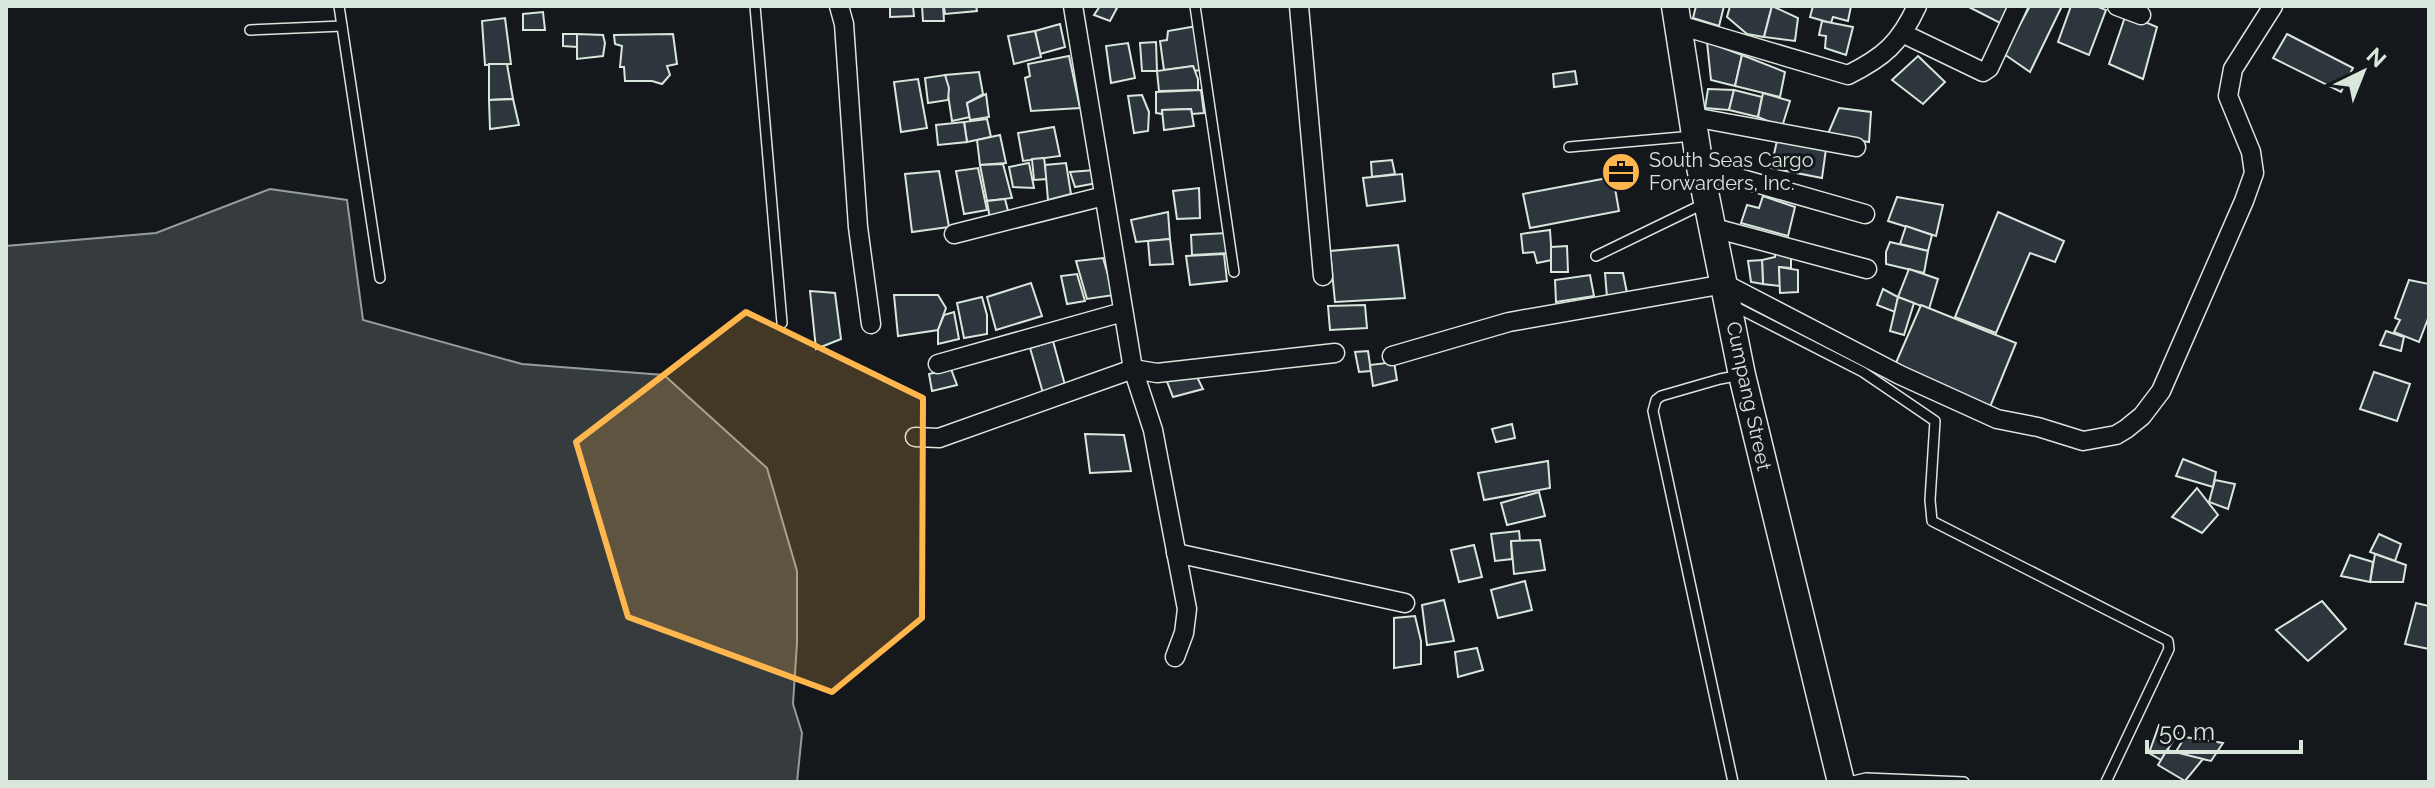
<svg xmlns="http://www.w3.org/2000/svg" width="2435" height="788" viewBox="0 0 2435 788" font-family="Raleway,sans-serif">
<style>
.water{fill:#363b3e;stroke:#939e99;stroke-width:2}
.building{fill:#2c363c;stroke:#d8e6dc;stroke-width:2}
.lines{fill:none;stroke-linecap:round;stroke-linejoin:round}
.lane-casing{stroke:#d8e6dc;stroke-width:12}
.street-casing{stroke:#d8e6dc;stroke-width:21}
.secondary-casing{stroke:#d8e6dc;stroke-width:29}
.lane{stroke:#14181c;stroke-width:9}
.street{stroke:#14181c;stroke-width:18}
.secondary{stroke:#14181c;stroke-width:26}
.marked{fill:#ffb74d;fill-opacity:0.2;stroke:#ffb74d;stroke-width:6;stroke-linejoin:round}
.labels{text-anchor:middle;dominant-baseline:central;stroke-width:6;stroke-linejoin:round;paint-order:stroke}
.poi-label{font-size:20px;fill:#d8e6dc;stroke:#14181c;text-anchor:start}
.street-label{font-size:20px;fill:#d8e6dc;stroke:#14181c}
</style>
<rect width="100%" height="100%" fill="#14181c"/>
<polygon class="water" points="270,189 347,200 363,320 522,364 664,375 767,468 797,571 797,643 793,704 802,733 797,782 6,782 6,246 156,233"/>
<g class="building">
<polygon points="890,6 913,6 914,16 890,17"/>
<polygon points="922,6 943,6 944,21 923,21"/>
<polygon points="944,6 976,6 977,11 945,14"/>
<polygon points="1100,6 1112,6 1117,8 1110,21 1094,15"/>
<polygon points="1696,6 1724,6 1719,26 1693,18"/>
<polygon points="1730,6 1772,6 1764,37 1747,34 1727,17"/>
<polygon points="1772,6 1798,18 1795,41 1764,37"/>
<polygon points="1813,6 1851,6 1848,21 1833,17 1831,23 1810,17"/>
<polygon points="1967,6 2009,6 2000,23"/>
<polygon points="2030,6 2062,6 2030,72 2004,54"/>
<polygon points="2071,6 2096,6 2106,10 2089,55 2058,42"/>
<polygon points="543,12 545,30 523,30 523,14"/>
<polygon points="2126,14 2157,27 2143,79 2109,64"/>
<polygon points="505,18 511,64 485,65 482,21"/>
<polygon points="1822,21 1853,27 1846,55 1825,48 1826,36 1819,35"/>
<polygon points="1060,24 1065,47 1040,54 1035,31"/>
<polygon points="1197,26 1204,69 1195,71 1193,66 1164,70 1160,41 1167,40 1168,31"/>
<polygon points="1035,31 1041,57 1014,64 1008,36"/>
<polygon points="563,34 577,34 577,47 563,46"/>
<polygon points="577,34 603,35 605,43 603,56 577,59"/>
<polygon points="673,34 677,64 667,66 670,75 662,84 652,81 625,81 624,67 620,67 622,46 615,44 614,35"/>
<polygon points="2287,34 2353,68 2341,92 2273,58"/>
<polygon points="1156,42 1157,71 1142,71 1140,43"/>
<polygon points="1707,42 1742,55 1735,86 1711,80"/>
<polygon points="1128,43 1135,78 1111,83 1106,46"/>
<polygon points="1742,55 1785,72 1780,97 1735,86"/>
<polygon points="1069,56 1080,108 1031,111 1025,78 1030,76 1028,64"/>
<polygon points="1918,56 1945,82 1923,104 1892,80"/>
<polygon points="489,64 507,64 513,99 489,100"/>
<polygon points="1193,66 1198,79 1198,90 1159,91 1157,71"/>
<polygon points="1575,71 1577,84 1554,87 1553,74"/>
<polygon points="979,72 983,94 967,103 970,117 952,121 945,75"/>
<polygon points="945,75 949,88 948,100 928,103 925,78"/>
<polygon points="918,79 927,128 901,132 894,82"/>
<polygon points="1708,89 1734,90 1729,110 1705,108"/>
<polygon points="1201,90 1204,113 1192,114 1191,109 1162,110 1162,114 1156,113 1156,92"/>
<polygon points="1734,90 1762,97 1758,117 1729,110"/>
<polygon points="1763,93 1790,101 1782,127 1758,117"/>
<polygon points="986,94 989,117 970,120 967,103"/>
<polygon points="1142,95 1149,112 1148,131 1134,133 1128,96"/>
<polygon points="513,99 519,125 490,129 489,100"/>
<polygon points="1839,108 1871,112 1869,142 1827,136"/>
<polygon points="1191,109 1194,126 1164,130 1162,110"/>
<polygon points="987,119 991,137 967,142 964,122"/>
<polygon points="964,122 967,142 938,145 936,125"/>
<polygon points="1054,127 1060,156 1023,161 1018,133"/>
<polygon points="1000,135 1006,163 980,165 977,140"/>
<polygon points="1778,136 1826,149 1822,178 1771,168"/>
<polygon points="1044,158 1047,179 1034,180 1032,159"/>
<polygon points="1392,160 1395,174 1372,177 1371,162"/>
<polygon points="1029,163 1034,188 1013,187 1009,167"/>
<polygon points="1066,163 1071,194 1048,200 1045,165"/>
<polygon points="1003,164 1012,198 987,201 980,165"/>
<polygon points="978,168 987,210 964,214 956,171"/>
<polygon points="1095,170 1097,183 1075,187 1070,172"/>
<polygon points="939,171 949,227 912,232 905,174"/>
<polygon points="1402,174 1405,201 1367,206 1363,178"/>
<polygon points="1613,177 1619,211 1530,228 1523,194"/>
<polygon points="1199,188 1200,218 1177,219 1173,191"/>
<polygon points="1763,196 1795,207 1788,236 1741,223 1747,205 1759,208"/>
<polygon points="1897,197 1943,205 1936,236 1888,221"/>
<polygon points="1005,199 1009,215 990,219 987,201"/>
<polygon points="1168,212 1170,239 1136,242 1131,220"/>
<polygon points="1998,212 2064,241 2055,262 2030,253 1996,333 1955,317"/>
<polygon points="1906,226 1932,235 1928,251 1900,244"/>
<polygon points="1550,230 1552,260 1537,263 1534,252 1523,253 1521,234"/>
<polygon points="1227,233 1229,253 1192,255 1191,235"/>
<polygon points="1170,239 1173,264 1150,265 1148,241"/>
<polygon points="1890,242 1928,251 1924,273 1886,264 1886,252"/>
<polygon points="1398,245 1405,298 1335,302 1330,251"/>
<polygon points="1567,246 1568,272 1551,272 1551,247"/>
<polygon points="1775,249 1791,251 1791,268 1779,267 1780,286 1763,284 1762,260 1775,257"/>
<polygon points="1224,254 1227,281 1190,285 1186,256"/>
<polygon points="1103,258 1114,295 1087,299 1076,261"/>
<polygon points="1762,260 1763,284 1751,282 1748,261"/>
<polygon points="1779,267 1798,270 1798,292 1780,293"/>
<polygon points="1909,269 1938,279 1929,309 1898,297"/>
<polygon points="1605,273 1623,273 1627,293 1607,297"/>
<polygon points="1077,274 1085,301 1067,304 1061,276"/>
<polygon points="1590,275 1594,296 1556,302 1555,280"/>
<polygon points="2409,280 2429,284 2429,316 2419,342 2394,332 2400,320 2395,318"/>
<polygon points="1031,283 1042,316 996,330 987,297"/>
<polygon points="1883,289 1898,297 1895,312 1877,305"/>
<polygon points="810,291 835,293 841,339 816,349"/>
<polygon points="894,295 938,295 946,308 938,330 898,336"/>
<polygon points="982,297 987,315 987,334 964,338 957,303"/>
<polygon points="1898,297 1914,303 1904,335 1890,331"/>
<polygon points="1365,305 1367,328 1330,330 1328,306"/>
<polygon points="1921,305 2016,343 1990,407 1895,365"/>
<polygon points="954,312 959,339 938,344 938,330 944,315"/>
<polygon points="2386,331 2404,337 2401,351 2380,345"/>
<polygon points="1053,341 1065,385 1043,393 1030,348"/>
<polygon points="1368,351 1371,371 1359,372 1355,352"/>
<polygon points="1394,362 1397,380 1373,386 1370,365"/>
<polygon points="951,369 957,385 932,391 929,374"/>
<polygon points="2374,372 2410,384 2397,421 2360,409"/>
<polygon points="1195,373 1203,389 1173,397 1166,379"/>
<polygon points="1512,424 1515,438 1496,442 1492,429"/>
<polygon points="1085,434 1124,435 1131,471 1090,473"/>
<polygon points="2183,459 2216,472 2213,487 2176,476"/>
<polygon points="1548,461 1550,488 1484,500 1478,473"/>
<polygon points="2215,480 2235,484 2228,509 2209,502"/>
<polygon points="2197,488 2218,515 2202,533 2172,517"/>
<polygon points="1539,492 1545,516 1507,525 1501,503"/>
<polygon points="1519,531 1520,541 1511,541 1512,559 1495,561 1491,534"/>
<polygon points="2379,534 2401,544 2395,561 2370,552"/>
<polygon points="1540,540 1545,570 1514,574 1511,541"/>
<polygon points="1474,545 1482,577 1459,582 1451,550"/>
<polygon points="2375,554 2406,565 2403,582 2370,582"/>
<polygon points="2350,555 2373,562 2370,582 2341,576"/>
<polygon points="1525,581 1532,610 1498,618 1491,590"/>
<polygon points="1444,600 1454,641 1427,645 1422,605"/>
<polygon points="2322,601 2346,629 2308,661 2276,630"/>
<polygon points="2416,603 2429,606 2429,649 2405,644"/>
<polygon points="1415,616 1421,641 1421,664 1394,668 1394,618"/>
<polygon points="1477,648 1483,670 1458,677 1455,652"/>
<polygon points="2159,725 2178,733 2161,760 2149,753"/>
<polygon points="2185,737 2223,743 2211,761 2175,753"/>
<polygon points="2167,750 2203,759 2185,781 2158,765"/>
</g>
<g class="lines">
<defs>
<g id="lane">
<polyline points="339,6 380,278"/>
<polyline points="755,6 782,323"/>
<polyline points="1195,6 1234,272"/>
<polyline points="250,30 342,26"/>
<polyline points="1569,147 1693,136"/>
<polyline points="1596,256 1695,208 1705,205"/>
<polyline points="1732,305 1863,372 1935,421 1930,500 1932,521 2168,641 2169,649 2106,782"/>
<polyline points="1733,782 1653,411 1656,400 1661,396 1720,379 1741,375"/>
<polyline points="1849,782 1866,778 1964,782"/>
</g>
<g id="street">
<polyline points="839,6 844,24 858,227 871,324"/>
<polyline points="1073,6 1133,369 1153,430 1187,609 1184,633 1175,657"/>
<polyline points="1299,6 1323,276"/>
<polyline points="2117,6 2141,15"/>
<path d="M1679 25 1848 75C1884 57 1900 43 1917 6"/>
<polyline points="1904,34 1983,72 1989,68 2018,6"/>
<polyline points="1693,117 1856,147"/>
<polyline points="1700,167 1865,214"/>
<polyline points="1714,228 1867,269"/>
<polyline points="954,234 1104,196"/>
<polyline points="1392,356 1509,322 1725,284 1900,375 1997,419 2038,427 2083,441 2116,435 2126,429 2142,416 2161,391 2244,201 2254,173 2251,152 2228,96 2233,69 2273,6"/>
<polyline points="938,364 1123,312"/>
<polyline points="915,437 939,438 1133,369 1157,373 1335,353"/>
<polyline points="1176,553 1405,603"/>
</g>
<polyline id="secondary" points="1675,6 1700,167 1742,375 1841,782"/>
</defs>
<use href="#lane" class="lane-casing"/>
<use href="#street" class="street-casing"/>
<use href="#secondary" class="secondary-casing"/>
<use href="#lane" class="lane"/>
<use href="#street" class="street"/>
<use href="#secondary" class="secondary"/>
</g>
<path class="marked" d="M746 312 923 398 922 618 832 692 628 617 576 442Z"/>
<defs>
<symbol id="office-disc" viewBox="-11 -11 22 22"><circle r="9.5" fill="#ffb74d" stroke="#14181c"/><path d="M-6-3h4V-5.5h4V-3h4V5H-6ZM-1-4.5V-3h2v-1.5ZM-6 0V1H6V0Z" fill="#111"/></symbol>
</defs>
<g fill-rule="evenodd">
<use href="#office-disc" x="1599" y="150" width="44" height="44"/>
</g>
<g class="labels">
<g class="poi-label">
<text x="1649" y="160">South Seas Cargo<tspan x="1649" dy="23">Forwarders, Inc.</tspan></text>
</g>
<g class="street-label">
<text transform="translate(1749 396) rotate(78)">Cumpang Street</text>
</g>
</g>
<rect width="2435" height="788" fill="none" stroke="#d8e6dc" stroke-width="16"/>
<g transform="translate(2363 72) rotate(43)" stroke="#14181c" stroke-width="6" paint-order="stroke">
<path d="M0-6L14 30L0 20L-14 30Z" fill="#d8e6dc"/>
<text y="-12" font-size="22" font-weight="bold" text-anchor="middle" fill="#d8e6dc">N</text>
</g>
<path d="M2147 740v12h154v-12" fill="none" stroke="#d8e6dc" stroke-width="4"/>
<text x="2159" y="740" font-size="24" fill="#d8e6dc" stroke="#14181c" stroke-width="6" paint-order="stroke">50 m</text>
</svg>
